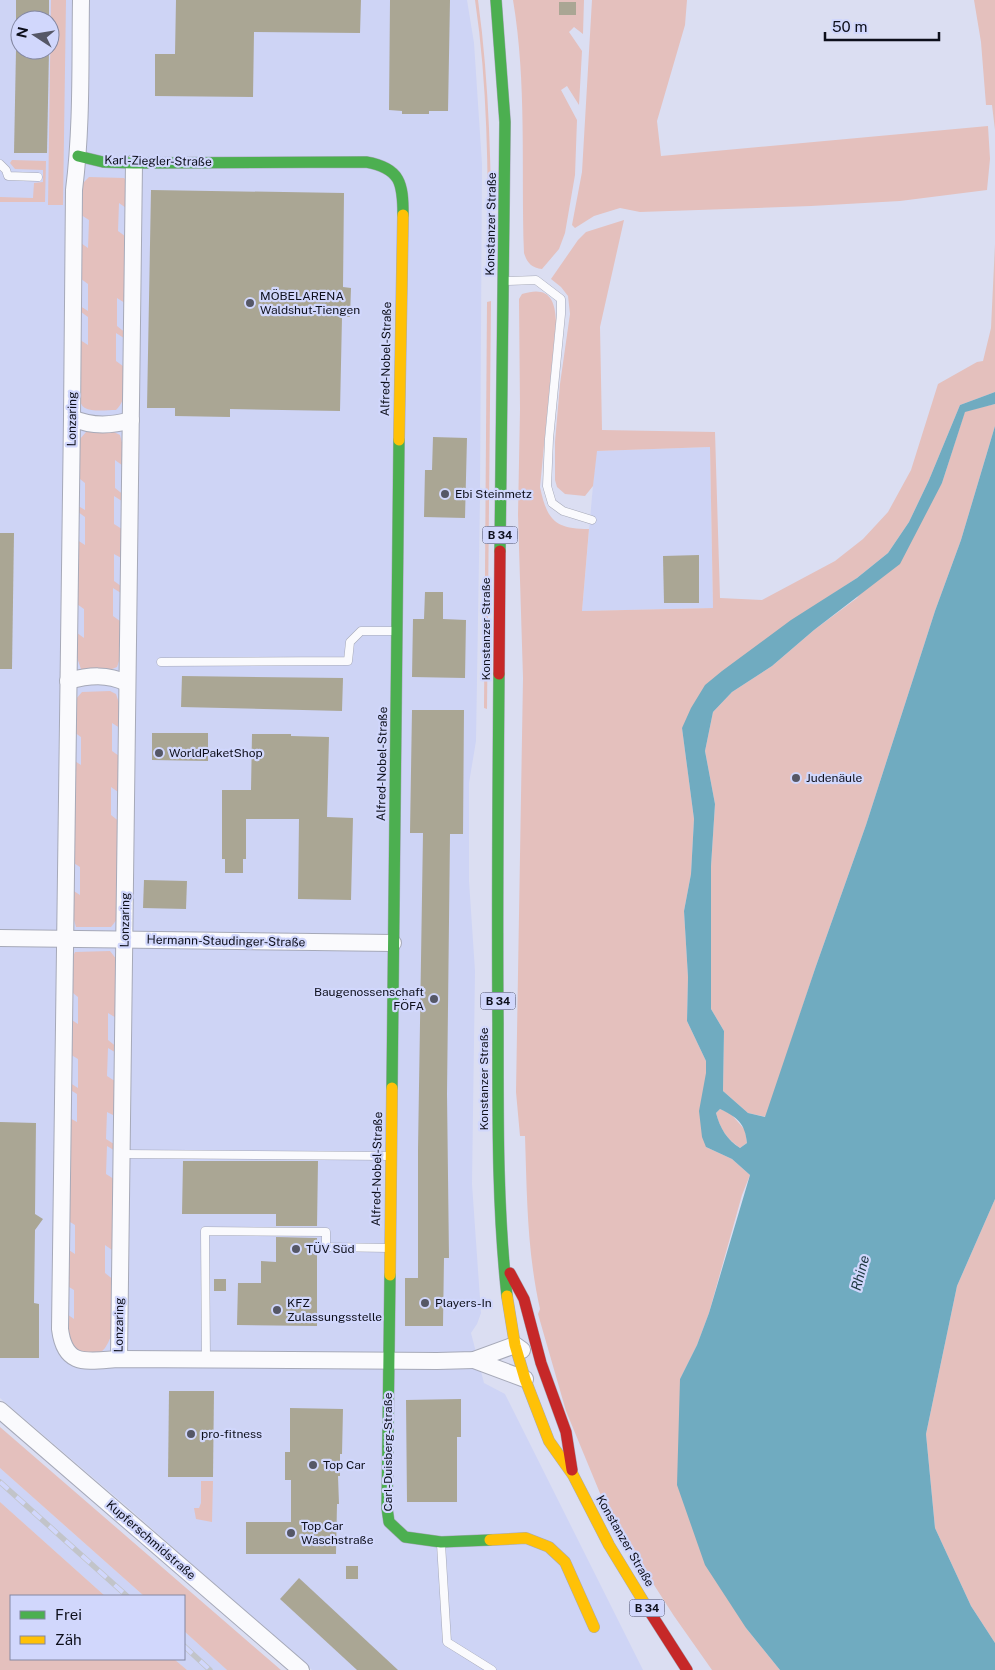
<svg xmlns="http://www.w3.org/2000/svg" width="995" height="1670" viewBox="0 0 995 1670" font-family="'Public Sans',sans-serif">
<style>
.built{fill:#ced4f5;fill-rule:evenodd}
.green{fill:#e4c0bd}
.water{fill:#70abc0;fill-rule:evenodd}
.building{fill:#aaa694}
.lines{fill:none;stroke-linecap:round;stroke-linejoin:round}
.lane-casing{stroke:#a6a9b8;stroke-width:9}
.street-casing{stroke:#a6a9b8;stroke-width:18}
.fast-casing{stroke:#a6a9b8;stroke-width:12}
.slow-casing{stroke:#a6a9b8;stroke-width:12}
.jam-casing{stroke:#a6a9b8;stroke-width:12}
.lane{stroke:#fafafd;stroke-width:8}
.street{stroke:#fafafd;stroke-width:16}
.fast{stroke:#4caf50;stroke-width:11}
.slow{stroke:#ffc107;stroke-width:11}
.jam{stroke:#c62828;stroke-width:11}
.rail-casing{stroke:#c2c4c9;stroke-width:5.5}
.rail{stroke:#d1d7fc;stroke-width:4;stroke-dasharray:11;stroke-linecap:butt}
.poi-dot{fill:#555766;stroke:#d1d7fc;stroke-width:2}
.labels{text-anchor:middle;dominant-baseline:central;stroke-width:4.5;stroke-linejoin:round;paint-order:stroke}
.shield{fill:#d1d7fc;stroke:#484b5e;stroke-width:1}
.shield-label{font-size:11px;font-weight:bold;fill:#0d0f1b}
.street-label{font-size:12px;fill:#0d0f1b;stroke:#d1d7fc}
.poi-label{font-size:12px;fill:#0d0f1b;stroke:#d1d7fc;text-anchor:start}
.water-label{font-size:14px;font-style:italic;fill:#1d373f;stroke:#d1d7fc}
</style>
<rect width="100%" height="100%" fill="#dbdef2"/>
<g class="built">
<path d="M0 0H467L474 43 482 164 480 497 476 741 469 783V881L475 971 472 1184 481 1313 477 1324 471 1333 484 1383 505 1394 643 1670H312L132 1511 0 1398ZM20 20H50V50H20Z"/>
<polygon points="710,447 713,608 582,611 596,451"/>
<polygon points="0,1468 144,1596 105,1596 0,1502"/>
<polygon points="184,1631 227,1670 187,1670 174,1659 184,1659"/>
</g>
<g class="green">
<polygon points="51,0 66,0 63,205 48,205"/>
<path d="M475 0H478C490 87 491 175 492 262L488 263C488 175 488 87 475 0Z"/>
<path d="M513 0H584L583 34 574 27 569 32 582 51 579 105 567 86 561 90 577 120 575 175 565 233 559 249 542 269C532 268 527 263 524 253 521 169 527 83 513 0Z"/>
<polygon points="592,0 687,0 685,25 657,121 661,156 988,126 990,159 987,190 900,201 811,206 640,212 620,208 594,216 575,228 572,225 582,172"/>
<polygon points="974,0 995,0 995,130 992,105 986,105 981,42"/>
<polygon points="12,160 46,161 45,202 0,202 0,197 33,198 34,183 43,182 43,170 15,169 10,163"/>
<path d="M89 177 124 178 129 183V210L119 203 118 231 129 239 128 305 117 298V326L127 334V340L116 333V361L127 369C127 382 126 401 116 410 107 410 92 412 85 408 73 402 77 351 77 338L88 345V317L77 309V304L88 311V284L77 276 78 241 88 248 89 220 78 213 82 184Z"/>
<path d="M624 220 600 327 602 430 715 432 720 598 762 600 835 561 863 539 888 512 911 470 938 384 977 362 983 361 991 328 995 244V392L960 405 929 480 909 522 888 553 857 578 825 599 682 728 694 819 691 874 684 911 688 977 687 1021 706 1061V1147L732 1159 750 1175 742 1195 709 1313 697 1345 680 1379V1424L746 1628 780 1670H712L674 1616 609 1515 566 1411 538 1314 540 1309C527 1251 527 1195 525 1136H520L516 1092 523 678 518 515 520 409 519 299 522 294C547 286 555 297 556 321L540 487C547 521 556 529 589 529L582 611 713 608 710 447 597 451 593 486 585 496 565 494 557 487 555 480V442L560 384 570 314 568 296 561 287 551 279 578 240 586 232Z"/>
<polygon points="491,301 487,709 484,708 487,302"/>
<polygon points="995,404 995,426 961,540 935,611 866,825 816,966 766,1117 748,1113 723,1091 724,1031 711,1009 711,866 715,804 705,751 713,712 732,692 772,666 814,630 857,598 942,483 965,411"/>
<polygon points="86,432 114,432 120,435 124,450 126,468 115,460 115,488 125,496 125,503 114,496 114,524 125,531 125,560 114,554 114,581 125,589 124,595 113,588 113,616 124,624 123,649 117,667 112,669 81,669 74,649 73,630 84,638 84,609 74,602 74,538 85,545 85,517 74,509 75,504 85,510 85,483 75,475 80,439"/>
<polygon points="110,691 116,694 123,715 123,730 112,723 112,751 122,758 121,794 111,787 111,815 121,823 118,918 111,927 76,927 71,909 69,888 80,895 80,867 69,860 70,758 81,765 81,737 71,730 76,699 82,692"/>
<path d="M110 951 117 960 118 1019 108 1013V1040L118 1048V1054L108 1048 107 1076 118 1083 117 1117 107 1112 106 1139 117 1146V1152L107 1146 106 1174 117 1181 115 1252 105 1245V1273L115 1281C114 1302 118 1330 105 1348 95 1361 71 1352 66 1339 63 1332 65 1319 64 1312L74 1319V1290L64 1284V1247L75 1254V1225L65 1219 66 1116 77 1122V1094L67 1088V1081L78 1088V1059L68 1053 67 1017 78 1024V997L68 989 71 961 75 952Z"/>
<path d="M720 1109 731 1114 745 1130 747 1143 740 1148C727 1139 720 1129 716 1113Z"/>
<polygon points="995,1199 995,1643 971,1606 935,1528 926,1434 957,1286"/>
<polygon points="0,1427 281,1670 227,1670 184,1631 184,1596 144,1596 0,1468"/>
<polygon points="201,1481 213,1481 212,1522 196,1519 194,1508 199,1508 201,1503"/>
<polygon points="0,1502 105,1596 11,1596 11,1659 174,1659 187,1670 0,1670"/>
</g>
<path class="water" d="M995 392V404L965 412 942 483 900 564 814 630 772 666 732 692 713 712 705 751 715 804 711 866V1009L724 1031 723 1091 748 1113 765 1117 816 966 866 825 935 611 961 540 995 426V1199L957 1286 926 1434 935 1528 971 1606 995 1643V1670H780L746 1628 705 1565 677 1485 680 1379 697 1345 709 1313 750 1175 732 1159 706 1147 702 1137 699 1111 706 1073V1061L687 1021 688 977 684 911 691 874 694 819 682 728 691 708 705 685 722 671 791 620 857 578 888 553 909 522 929 480 960 405ZM720 1109C737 1117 745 1123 747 1143L740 1148C727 1140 720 1128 716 1113Z"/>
<g class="building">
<rect x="16" y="0" width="33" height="20"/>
<polygon points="176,0 361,0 360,33 254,32 253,97 155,96 155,54 175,54"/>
<polygon points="390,0 450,0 448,111 429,111 429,114 402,114 402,111 389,110"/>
<rect x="559" y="2" width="17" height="13"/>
<polygon points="16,50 49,50 47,153 14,153"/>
<polygon points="151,190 344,193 343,287 351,288 350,317 342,317 340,411 230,409 230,417 175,416 175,408 147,408"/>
<polygon points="433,437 467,438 465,518 424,517 425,470 432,470"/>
<polygon points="0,533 14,533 12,669 0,669"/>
<polygon points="699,555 699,603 664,603 663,556"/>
<polygon points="425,592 443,592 443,619 466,620 465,678 412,677 413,619 424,619"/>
<polygon points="182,676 343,678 342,711 181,707"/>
<polygon points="412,710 464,710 463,834 450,834 447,1094 449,1258 444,1258 443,1326 405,1326 405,1278 418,1278 418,1150 423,833 410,833"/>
<polygon points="152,733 208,733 208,761 152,760"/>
<polygon points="252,734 291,734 291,736 329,737 327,817 353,818 351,900 298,899 299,819 246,819 246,859 243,859 243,873 225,873 225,859 222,859 222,790 251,790"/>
<polygon points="144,880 187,881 186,909 143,908"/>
<polygon points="0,1122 36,1123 35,1214 43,1219 35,1230 34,1303 39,1304 39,1358 0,1358"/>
<polygon points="183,1161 318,1161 317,1226 276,1226 276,1214 182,1214"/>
<polygon points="276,1237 317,1238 317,1326 237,1325 238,1283 261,1283 261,1261 276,1262"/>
<rect x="214" y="1279" width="12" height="12"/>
<polygon points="169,1391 214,1391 213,1477 168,1477"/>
<polygon points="461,1399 461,1437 457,1437 457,1502 407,1502 406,1400"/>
<polygon points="290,1408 343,1409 342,1454 340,1454 340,1476 338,1476 339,1504 337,1504 336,1554 246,1554 246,1522 291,1522 291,1480 285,1480 285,1452 290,1452"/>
<rect x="346" y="1566" width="12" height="13"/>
<polygon points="299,1578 398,1670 357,1670 280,1599"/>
</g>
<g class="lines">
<defs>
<g id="lane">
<polyline points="0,164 6,170 8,176 38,177"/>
<polyline points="506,281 536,280 561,299 561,314 549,439 547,486 552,503 563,511 592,520"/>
<polyline points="161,662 348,661 350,642 361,631 395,631"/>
<polyline points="122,1154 389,1156"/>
<polyline points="206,1360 205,1231 326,1232 326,1247 389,1248"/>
<polyline points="441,1544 447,1642 492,1670"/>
</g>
<g id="street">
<path d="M81 0C80 63 82 127 74 190L72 418 60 1329C65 1368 87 1361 119 1359L437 1361 474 1360 515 1345 522 1350"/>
<path d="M72 418C92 427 111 426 131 420"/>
<path d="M68 681C90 675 107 674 127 683"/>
<polyline points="0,938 393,943"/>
<polyline points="119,1359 134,163"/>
<polyline points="474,1360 525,1379"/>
<polyline points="0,1410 301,1670"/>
</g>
<g id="fast">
<polyline points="496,0 505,122 500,551"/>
<path d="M78 156 103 162 134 163 366 162C401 168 403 184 403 215"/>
<path d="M499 674C498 791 497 907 498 1023 498 1114 497 1205 507 1296"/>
<polyline points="392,1088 399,440"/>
<polyline points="390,1275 387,1508 389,1522 405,1537 441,1542 490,1540"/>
</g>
<g id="slow">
<polyline points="399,440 403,215"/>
<polyline points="390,1275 392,1088"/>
<polyline points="507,1296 515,1345 525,1379 549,1441 573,1475 609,1545 648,1609"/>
<polyline points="490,1540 526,1538 549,1547 565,1562 594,1627"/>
</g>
<g id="jam">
<polyline points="499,674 500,551"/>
<polyline points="510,1273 524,1299 541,1363 566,1432 572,1470"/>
<polyline points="648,1609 687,1670"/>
</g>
</defs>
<use href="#lane" class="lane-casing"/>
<use href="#street" class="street-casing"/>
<use href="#fast" class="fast-casing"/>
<use href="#slow" class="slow-casing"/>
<use href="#jam" class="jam-casing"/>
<use href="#lane" class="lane"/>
<use href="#street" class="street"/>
<use href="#fast" class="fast"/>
<use href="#slow" class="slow"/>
<use href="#jam" class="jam"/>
<defs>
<g id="rail">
<polyline points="0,1482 127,1596"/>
<polyline points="184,1646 210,1670"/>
</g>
</defs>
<use href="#rail" class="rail-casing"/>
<use href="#rail" class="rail"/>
</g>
<g class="poi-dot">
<circle cx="250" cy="303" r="5"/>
<circle cx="445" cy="494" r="5"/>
<circle cx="159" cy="753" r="5"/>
<circle cx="796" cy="778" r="5"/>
<circle cx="434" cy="999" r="5"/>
<circle cx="296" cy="1249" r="5"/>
<circle cx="425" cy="1303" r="5"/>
<circle cx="277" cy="1310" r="5"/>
<circle cx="191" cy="1434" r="5"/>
<circle cx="313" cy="1465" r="5"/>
<circle cx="291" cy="1533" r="5"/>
</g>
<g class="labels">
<g class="shield">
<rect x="482.5" y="526.5" width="35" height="17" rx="4"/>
<rect x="480.5" y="992.5" width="35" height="17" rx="4"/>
<rect x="629.5" y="1599.5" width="35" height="17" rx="4"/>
</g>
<g class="shield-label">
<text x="500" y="535">B 34</text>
<text x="498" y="1001">B 34</text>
<text x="647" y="1608">B 34</text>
</g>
<g class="street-label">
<text transform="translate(158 161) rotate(1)">Karl-Ziegler-Straße</text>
<text transform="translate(491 224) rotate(-89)">Konstanzer Straße</text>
<text transform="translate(386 359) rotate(-89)">Alfred-Nobel-Straße</text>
<text transform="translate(72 419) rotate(-89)">Lonzaring</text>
<text transform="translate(486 629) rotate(-90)">Konstanzer Straße</text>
<text transform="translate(382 764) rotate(-89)">Alfred-Nobel-Straße</text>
<text transform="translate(125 920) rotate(-89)">Lonzaring</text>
<text transform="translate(226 941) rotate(1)">Hermann-Staudinger-Straße</text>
<text transform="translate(484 1079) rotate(-90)">Konstanzer Straße</text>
<text transform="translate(377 1169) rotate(-89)">Alfred-Nobel-Straße</text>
<text transform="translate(119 1325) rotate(-89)">Lonzaring</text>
<text transform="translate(388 1452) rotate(-90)">Carl-Duisberg-Straße</text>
<text transform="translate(151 1540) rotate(41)">Kupferschmidstraße</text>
<text transform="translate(625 1541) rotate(60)">Konstanzer Straße</text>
</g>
<g class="poi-label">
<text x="260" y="296">MÖBELARENA<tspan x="260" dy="14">Waldshut-Tiengen</tspan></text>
<text x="455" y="494">Ebi Steinmetz</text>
<text x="169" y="753">WorldPaketShop</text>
<text x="806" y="778">Judenäule</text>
<text x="424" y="992" text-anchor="end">Baugenossenschaft<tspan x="424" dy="14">FÖFA</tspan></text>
<text x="306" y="1249">TÜV Süd</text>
<text x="287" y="1303">KFZ<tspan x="287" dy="14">Zulassungsstelle</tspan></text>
<text x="435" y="1303">Players-In</text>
<text x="201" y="1434">pro-fitness</text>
<text x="323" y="1465">Top Car</text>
<text x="301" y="1526">Top Car<tspan x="301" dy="14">Waschstraße</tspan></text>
</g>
<g class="water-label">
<text transform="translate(860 1273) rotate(-75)">Rhine</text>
</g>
</g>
<rect x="10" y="1595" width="175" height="65" fill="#d1d7fc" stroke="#8387a2"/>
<rect x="20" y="1611" width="25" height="8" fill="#4caf50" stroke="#8387a2"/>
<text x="55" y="1620" font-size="15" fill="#0d0f1b">Frei</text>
<rect x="20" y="1636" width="25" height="8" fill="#ffc107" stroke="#8387a2"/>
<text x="55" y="1645" font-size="15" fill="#0d0f1b">Zäh</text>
<g transform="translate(35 35) rotate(282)"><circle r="24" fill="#d1d7fc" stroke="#8387a2"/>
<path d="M0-4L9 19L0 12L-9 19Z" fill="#555766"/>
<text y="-8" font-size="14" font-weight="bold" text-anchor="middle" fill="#0d0f1b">N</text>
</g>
<path d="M825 32v8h114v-8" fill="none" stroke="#0d0f1b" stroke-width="2.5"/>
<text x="832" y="32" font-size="15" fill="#0d0f1b" stroke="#d1d7fc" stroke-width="4" paint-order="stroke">50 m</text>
</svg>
